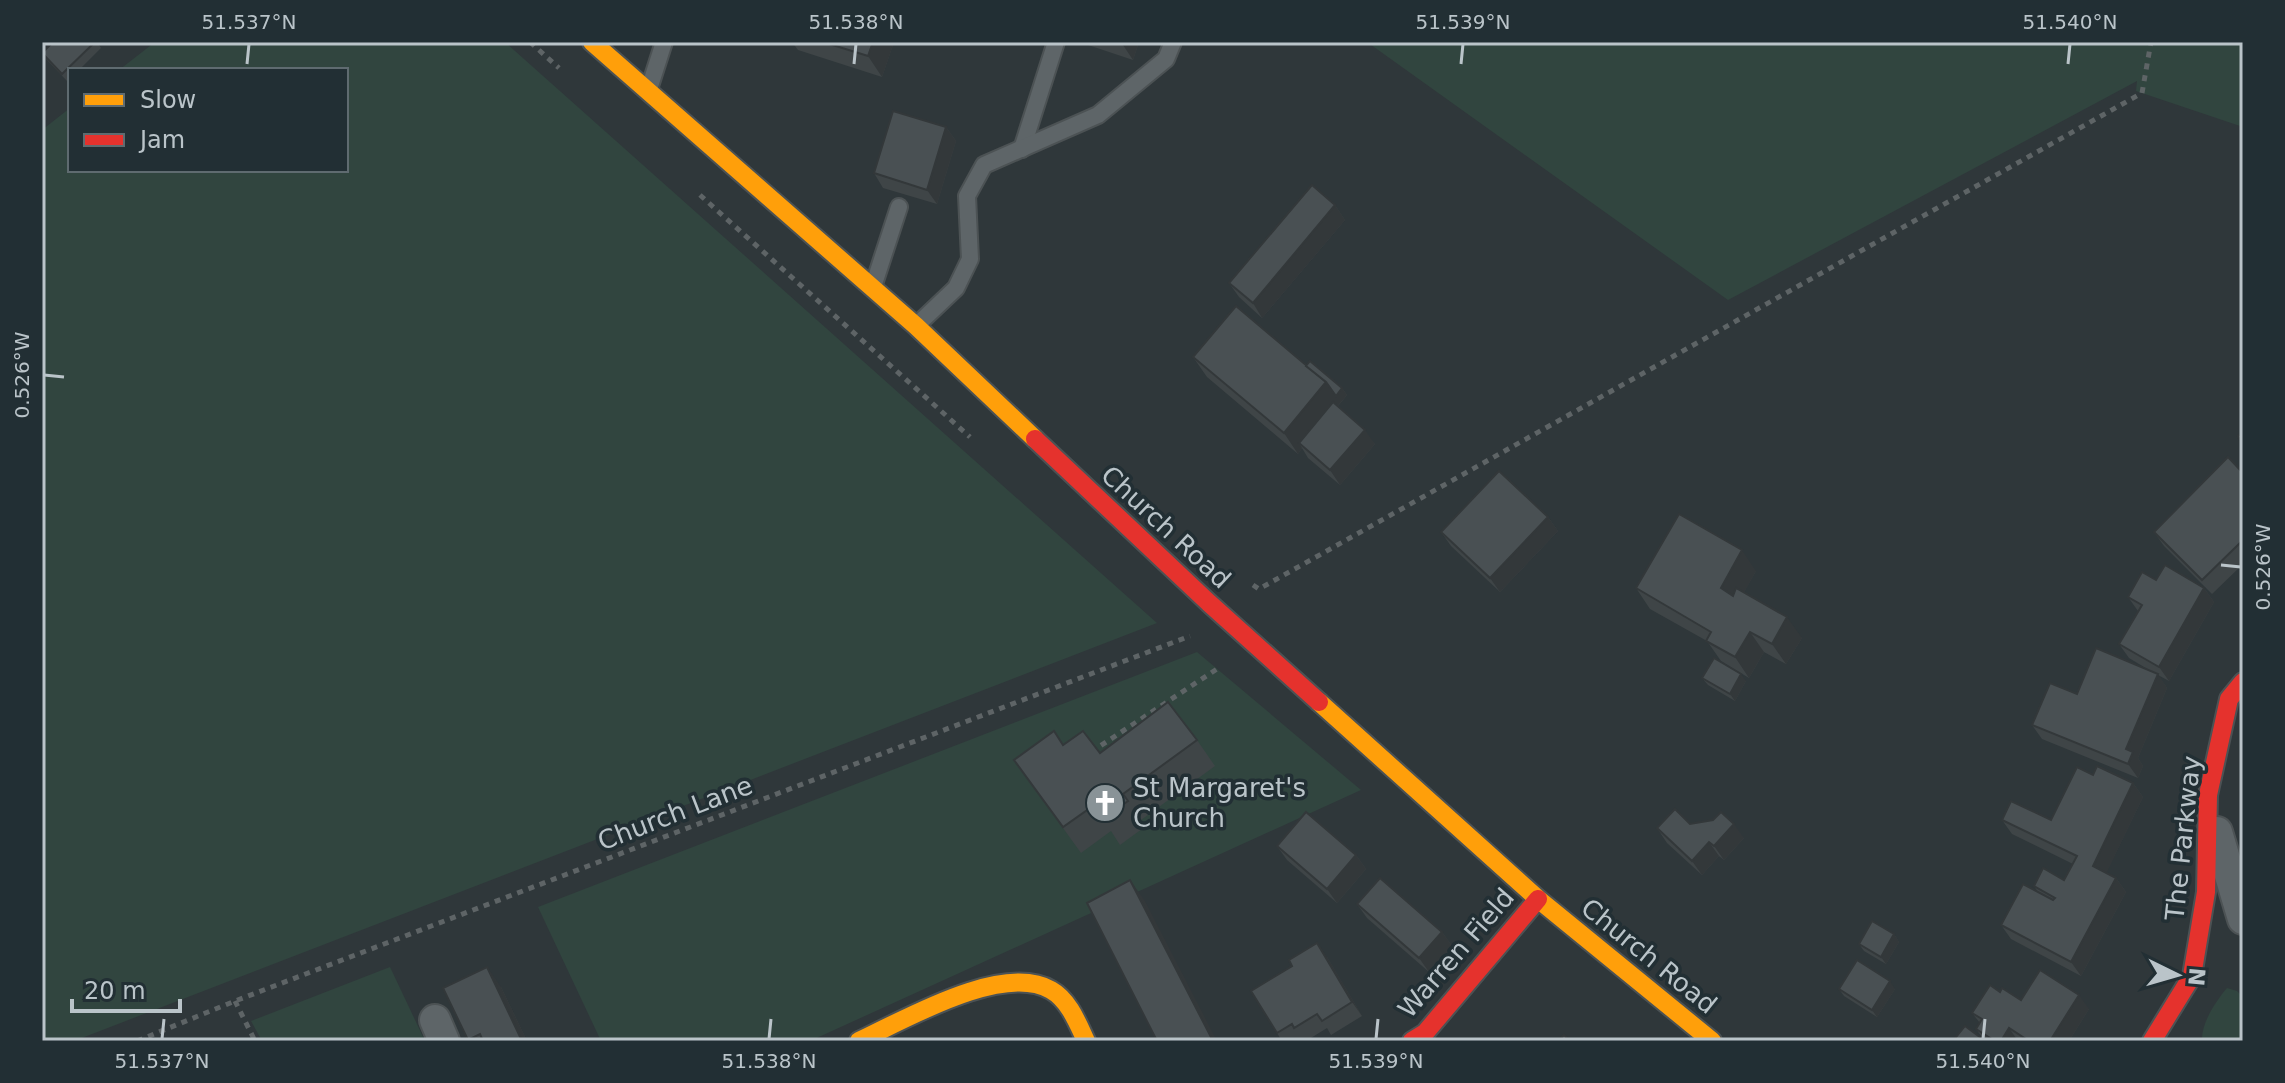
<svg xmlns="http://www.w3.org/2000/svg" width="2285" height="1083" viewBox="0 0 2285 1083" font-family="'DejaVu Sans',sans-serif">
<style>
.green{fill:#31453f}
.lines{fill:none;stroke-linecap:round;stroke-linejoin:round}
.lane-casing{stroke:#4c5254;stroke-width:20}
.street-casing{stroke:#4c5254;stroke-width:34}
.slow-casing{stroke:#4c5254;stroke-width:22}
.jam-casing{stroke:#4c5254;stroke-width:22}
.path{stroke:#5e6466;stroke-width:5;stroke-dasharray:6 6;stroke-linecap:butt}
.lane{stroke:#5e6568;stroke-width:16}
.street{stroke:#5e6568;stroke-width:30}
.slow{stroke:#ff9f0a;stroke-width:18}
.jam{stroke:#e5322d;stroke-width:18}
.wall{fill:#3f4547}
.shaded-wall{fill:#33383a}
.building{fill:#495053;stroke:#33383a;stroke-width:2}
.ticks{fill:none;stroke:#bac4c9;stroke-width:3}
.labels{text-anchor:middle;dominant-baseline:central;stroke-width:7;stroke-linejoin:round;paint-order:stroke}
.street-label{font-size:26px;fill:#bac4c9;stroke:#222f34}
.poi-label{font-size:26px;fill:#bac4c9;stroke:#222f34;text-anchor:start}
.neatline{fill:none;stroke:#bac4c9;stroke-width:3}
.ticks-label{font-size:20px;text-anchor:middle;fill:#bac4c9}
</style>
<rect width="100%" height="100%" fill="#2f373a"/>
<g class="green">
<polygon points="155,42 505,42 1157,623 74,1041 42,1041 42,130 70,108 70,170 346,170 346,70 119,70"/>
<polygon points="1367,42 2243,42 2243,127 2136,91 2137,81 1728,300"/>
<polygon points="1197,652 1361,790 810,1041 601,1041 538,907"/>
<polygon points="390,967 425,1041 262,1041 251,1021"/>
<path d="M2227 988 2237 991 2243 997V1041H2202C2201 1023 2216 1001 2227 988Z"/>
</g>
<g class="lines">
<defs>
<g id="lane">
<polyline points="650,86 664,42"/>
<polyline points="1022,149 1056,42"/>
<polyline points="873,287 899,207"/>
<polyline points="917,325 956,288 970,259 967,196 984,165 1098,115 1166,59 1173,42"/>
</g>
<g id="street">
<polyline points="2217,832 2243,919"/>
<polyline points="435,1020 444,1041"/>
</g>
<g id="slow">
<polyline points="592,42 916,326 1035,439"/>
<polyline points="1319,702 1538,899 1712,1041"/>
<path d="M859 1041C904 1020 1003 962 1051 990 1069 1000 1078 1024 1086 1041"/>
</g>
<g id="jam">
<polyline points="1035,439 1209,603 1319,702"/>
<polyline points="1412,1041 1425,1033 1538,899"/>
<polyline points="2152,1041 2192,976 2206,892 2208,795 2229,699 2243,682"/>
</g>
</defs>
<use href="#lane" class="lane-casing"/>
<use href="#street" class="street-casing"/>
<use href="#slow" class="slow-casing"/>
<use href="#jam" class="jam-casing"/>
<g class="path">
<polyline points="530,42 559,68"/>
<polyline points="700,195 970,437"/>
<polyline points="1253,585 1259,589 2142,93 2151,42"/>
<polyline points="1091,752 1220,667"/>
<polyline points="235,1001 255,1041"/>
<polyline points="137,1041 235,1001 1190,636"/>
</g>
<use href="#lane" class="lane"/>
<use href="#street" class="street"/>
<use href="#slow" class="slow"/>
<use href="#jam" class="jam"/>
</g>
<g class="wall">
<polygon points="53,42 97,42 101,48 79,70 70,70 70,78 67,81 47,60 42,54"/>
<polygon points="792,42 894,42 882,77 798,50"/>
<polygon points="1079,42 1139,42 1133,60"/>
<polygon points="946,127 956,141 937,204 883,188 874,173"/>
<polygon points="1335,205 1345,220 1262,318 1239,297 1229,283"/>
<polygon points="1193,357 1306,366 1342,388 1347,395 1338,406 1375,444 1340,485 1308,458 1302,448 1298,454 1207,377"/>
<polygon points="2243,473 2243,564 2212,594 2164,546 2154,532"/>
<polygon points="1548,517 1558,531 1500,592 1451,546 1441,532"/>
<polygon points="1756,571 1744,592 1802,638 1786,664 1764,652 1749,678 1721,661 1707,641 1650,609 1636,588"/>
<polygon points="2156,580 2204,588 2214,602 2169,681 2158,675 2167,688 2138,758 2143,766 2138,778 2042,739 2032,725 2077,694 2154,673 2129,658 2119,644 2138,611 2128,597"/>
<polygon points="1702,678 1746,681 1735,701 1708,685"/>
<polygon points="1197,740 1215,766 1141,820 1146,826 1120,845 1111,831 1081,853 1014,760 1100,753"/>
<polygon points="2093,775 2133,783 2143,797 2106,873 2116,878 2126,892 2081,976 2011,939 2001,925 2038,892 2034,886 2064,880 2073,864 2012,834 2002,820 2051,820"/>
<polygon points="1690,824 1744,838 1724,860 1719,856 1702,875 1667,843 1657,828"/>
<polygon points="1277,846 1356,855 1366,869 1337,903 1287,860"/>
<polygon points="1357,904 1442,932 1452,946 1429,972 1367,918"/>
<polygon points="1894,934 1899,942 1886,964 1864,951 1859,944"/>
<polygon points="1327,957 1362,1016 1331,1035 1327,1028 1306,1041 1303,1041 1301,1038 1297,1041 1282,1041 1277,1033"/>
<polygon points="501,987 527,1041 469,1041 443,988"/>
<polygon points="1839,989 1895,989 1877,1017 1844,996"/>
<polygon points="2000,992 2021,1000 2089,1009 2069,1041 1953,1041 1984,1040 1976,1029 1980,1023 1972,1013"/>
</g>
<g class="shaded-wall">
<polygon points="873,42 894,42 882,77 868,56"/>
<polygon points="1121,42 1139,42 1133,60"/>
<polygon points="946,127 956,141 937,204 927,190"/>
<polygon points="1335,205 1345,220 1262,318 1253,303"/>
<polygon points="1326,382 1342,388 1347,395 1303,447 1299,443 1302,448 1298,454 1284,433"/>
<polygon points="1365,430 1375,444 1340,485 1330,470"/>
<polygon points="1548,517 1558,531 1500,592 1490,578"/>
<polygon points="1742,550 1756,571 1735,609 1721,588"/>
<polygon points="2204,588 2214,602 2169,681 2159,667"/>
<polygon points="1787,617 1802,638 1786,664 1772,644"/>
<polygon points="1750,632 1764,652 1749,678 1735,657"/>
<polygon points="1741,674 1746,681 1735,701 1730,694"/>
<polygon points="2158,674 2167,688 2138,758 2143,766 2138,778 2128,764 2126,749"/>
<polygon points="2133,783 2143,797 2103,880 2093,866"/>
<polygon points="1734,824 1744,838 1724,860 1714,846"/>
<polygon points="1709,842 1719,856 1702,875 1692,861"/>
<polygon points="1356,855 1366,869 1337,903 1327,889"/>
<polygon points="2116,878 2126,892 2081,976 2071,962"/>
<polygon points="1130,880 1145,901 1217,1041 1213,1041"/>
<polygon points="1442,932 1452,946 1429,972 1419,958"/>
<polygon points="1894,934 1899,942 1886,964 1881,957"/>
<polygon points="1317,943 1327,957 1362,1016 1352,1002"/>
<polygon points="487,967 501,987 527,1041 522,1041"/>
<polygon points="1890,981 1895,989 1877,1017 1872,1010"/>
<polygon points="2079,995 2089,1009 2069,1041 2050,1041"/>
<polygon points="2009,1028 2018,1041 2001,1041"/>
</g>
<g class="building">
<polygon points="53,42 95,42 62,74 42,53"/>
<polygon points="823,42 873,42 868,56"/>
<polygon points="893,111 946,127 927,190 874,173"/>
<polygon points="1312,185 1335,205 1253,303 1229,283"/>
<polygon points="1236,306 1326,382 1284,433 1193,357"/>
<polygon points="1310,361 1342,388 1336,396 1326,382 1306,366"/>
<polygon points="1333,402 1365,430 1330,470 1299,443"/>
<polygon points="2243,433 2243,446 2238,436"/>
<polygon points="2228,457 2243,473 2243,540 2202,580 2154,532"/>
<polygon points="1499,471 1548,517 1490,578 1441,532"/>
<polygon points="1679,514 1742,550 1721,588 1733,596 1736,588 1787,617 1772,644 1750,632 1735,657 1706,641 1711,632 1636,588"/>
<polygon points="2165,565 2204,588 2159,667 2119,644 2142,605 2128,597 2142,572 2156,580"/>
<polygon points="2096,648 2158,674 2126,749 2133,752 2128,764 2032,725 2050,683 2077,694"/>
<polygon points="1714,658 1741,674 1730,694 1702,678"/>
<polygon points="1168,702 1197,740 1123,794 1128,801 1102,819 1093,806 1063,827 1014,760 1054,731 1063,745 1083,731 1100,753"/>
<polygon points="2097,766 2133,783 2093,866 2116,878 2071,962 2001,925 2023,884 2053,900 2055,898 2034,886 2043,868 2064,880 2077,856 2002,820 2011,801 2051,820 2077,767 2093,775"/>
<polygon points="1675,809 1690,824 1713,820 1721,812 1734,824 1714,846 1709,842 1692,861 1657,828"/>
<polygon points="1306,812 1356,855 1327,889 1277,846"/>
<polygon points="1380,878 1442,932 1419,958 1357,904"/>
<polygon points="1130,880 1213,1041 1157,1041 1087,903"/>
<polygon points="1872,921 1894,934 1881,957 1859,944"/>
<polygon points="1317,943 1352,1002 1322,1021 1317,1014 1294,1028 1292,1024 1277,1033 1251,991 1292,966 1289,960"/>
<polygon points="1857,960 1890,981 1872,1010 1839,989"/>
<polygon points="487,967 522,1041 483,1041 480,1034 468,1040 443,988"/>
<polygon points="2040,970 2079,995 2050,1041 2029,1041 2009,1028 2001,1041 1995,1041 1976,1029 1982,1019 1972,1013 1990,985 2000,992 2002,988 2021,1000"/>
<polygon points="1965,1026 1985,1041 1953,1041"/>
<polygon points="1564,1035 1570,1041 1558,1041"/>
</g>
<path class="ticks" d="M247 64 249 44M854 64 856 44M1461 64 1463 44M2068 64 2070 44M44 375 64 377M2221 565 2241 567M162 1039 164 1019M769 1039 771 1019M1376 1039 1378 1019M1983 1039 1985 1019"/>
<defs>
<symbol id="church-disc" viewBox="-11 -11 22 22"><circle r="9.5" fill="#899397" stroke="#222f34"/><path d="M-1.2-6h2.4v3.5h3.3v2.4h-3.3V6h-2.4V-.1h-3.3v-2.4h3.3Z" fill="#fff"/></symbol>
</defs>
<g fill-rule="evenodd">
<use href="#church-disc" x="1083" y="781" width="44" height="44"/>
</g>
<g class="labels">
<g class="street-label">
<text transform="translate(1166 527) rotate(43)">Church Road</text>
<text transform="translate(675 813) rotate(-21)">Church Lane</text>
<text transform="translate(2183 838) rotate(-84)">The Parkway</text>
<text transform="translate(1456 953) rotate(-49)">Warren Field</text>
<text transform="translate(1649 956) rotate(39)">Church Road</text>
</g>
<g class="poi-label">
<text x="1133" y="788">St Margaret's<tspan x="1133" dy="30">Church</tspan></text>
</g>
</g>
<rect width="2285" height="1083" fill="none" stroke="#222f34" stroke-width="88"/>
<rect x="68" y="68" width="280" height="104" fill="#222f34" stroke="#5f6b70" stroke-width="2"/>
<rect x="84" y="94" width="40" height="12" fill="#ff9f0a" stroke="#5f6b70" stroke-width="2"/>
<text x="140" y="108" font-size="24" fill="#bac4c9">Slow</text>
<rect x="84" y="134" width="40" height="12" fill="#e5322d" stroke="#5f6b70" stroke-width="2"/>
<text x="140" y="148" font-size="24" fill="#bac4c9">Jam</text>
<g transform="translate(2177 975) rotate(95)" stroke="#222f34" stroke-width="6" paint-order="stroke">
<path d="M0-6L14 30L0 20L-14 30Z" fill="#bac4c9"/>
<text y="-12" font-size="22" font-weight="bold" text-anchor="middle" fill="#bac4c9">N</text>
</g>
<path d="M72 999v12h108v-12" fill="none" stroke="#bac4c9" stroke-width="4"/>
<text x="84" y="999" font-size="24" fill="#bac4c9" stroke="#222f34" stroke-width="6" paint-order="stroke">20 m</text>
<rect x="44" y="44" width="2197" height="995" class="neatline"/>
<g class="ticks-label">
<text x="249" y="29">51.537°N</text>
<text x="856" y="29">51.538°N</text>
<text x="1463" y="29">51.539°N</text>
<text x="2070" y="29">51.540°N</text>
<text transform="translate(22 375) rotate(-90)" y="7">0.526°W</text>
<text transform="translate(2263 567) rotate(-90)" y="7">0.526°W</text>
<text x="162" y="1068">51.537°N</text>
<text x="769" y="1068">51.538°N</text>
<text x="1376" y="1068">51.539°N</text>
<text x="1983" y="1068">51.540°N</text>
</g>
</svg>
